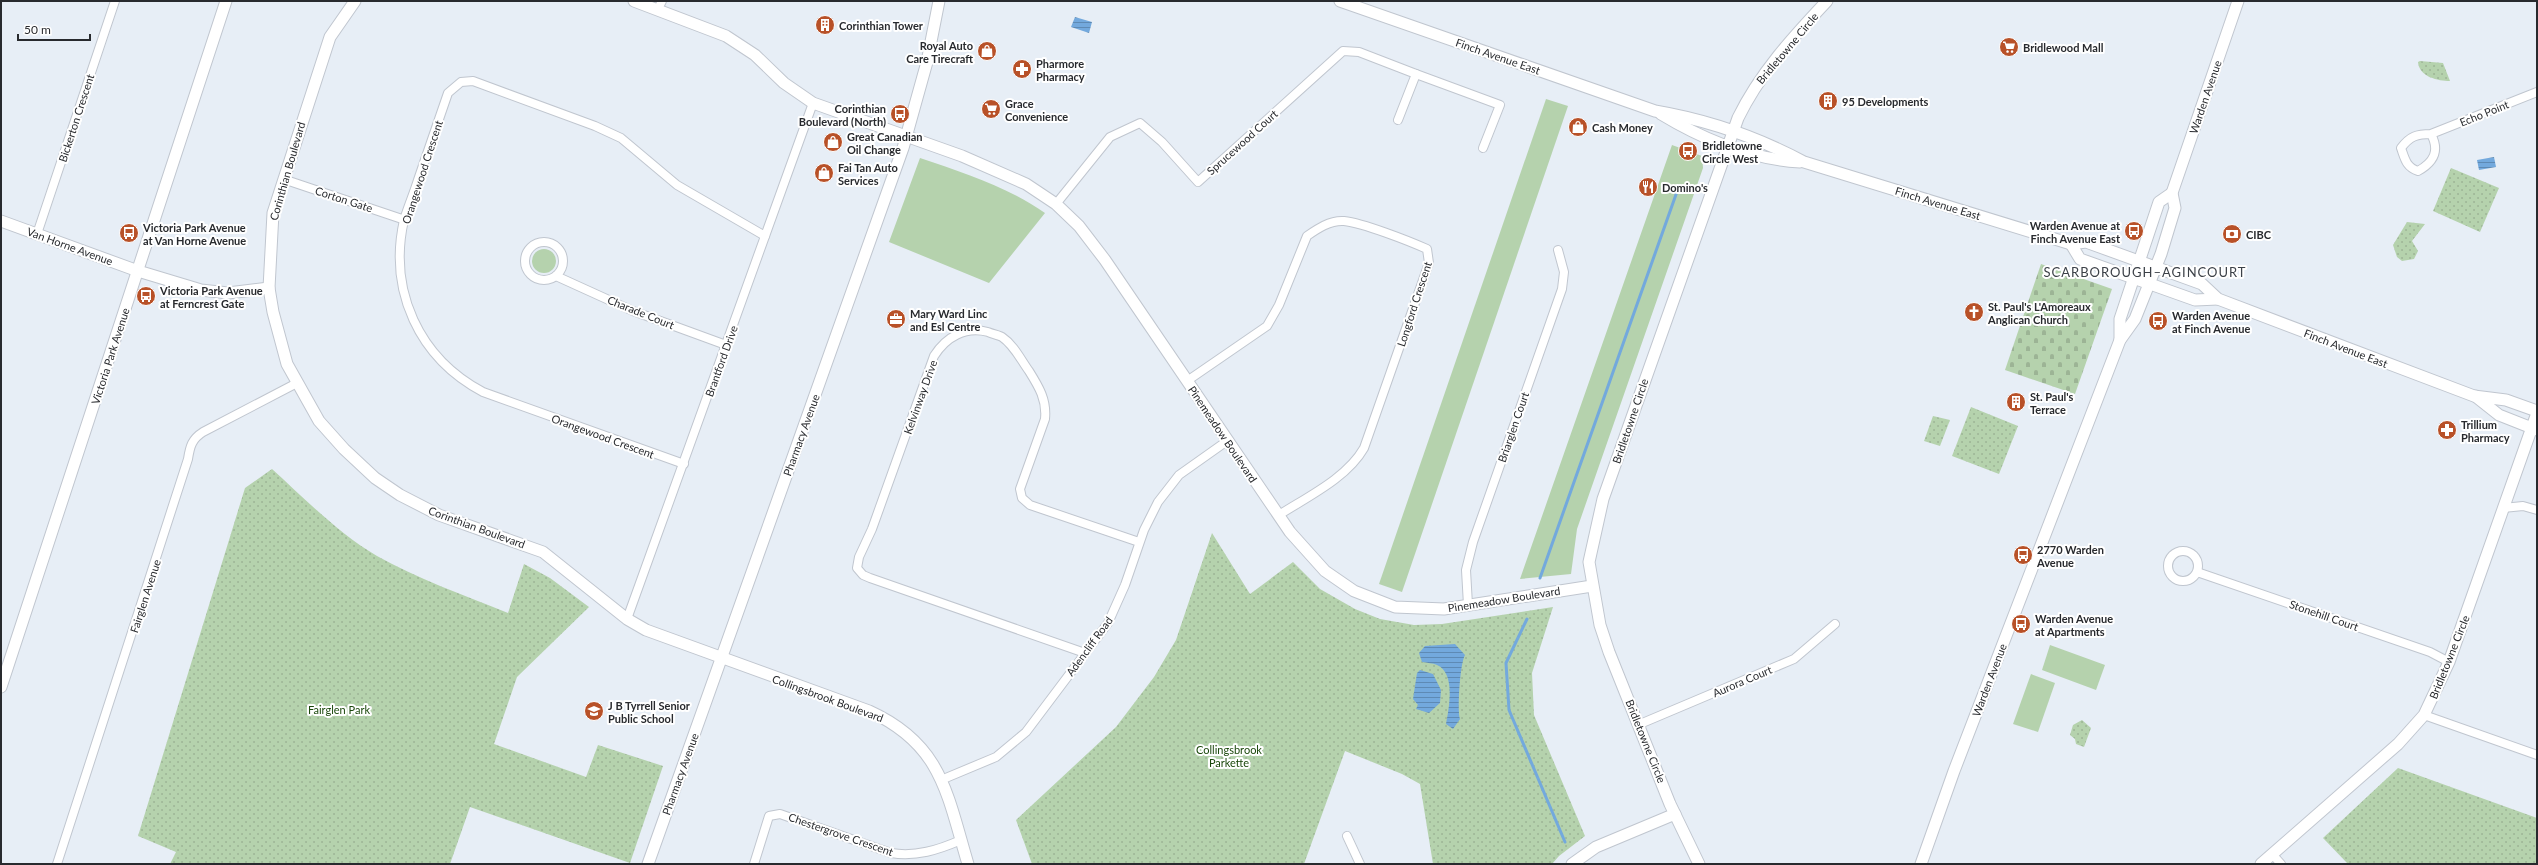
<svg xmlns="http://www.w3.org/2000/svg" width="2538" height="865" viewBox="0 0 2538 865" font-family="Lato,sans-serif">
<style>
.grass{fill:#b5d2ad}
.cemetery{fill:url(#cemetery-stones)}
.park{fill:url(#park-dots)}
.water{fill:url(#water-rules)}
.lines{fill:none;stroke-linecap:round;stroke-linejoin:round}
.stream{stroke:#73a9dd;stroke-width:3}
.street-casing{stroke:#c0c6cf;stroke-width:10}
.secondary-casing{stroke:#c0c6cf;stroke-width:13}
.street{stroke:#fff;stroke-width:8}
.secondary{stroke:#fff;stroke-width:11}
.labels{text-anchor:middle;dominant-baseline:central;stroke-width:4;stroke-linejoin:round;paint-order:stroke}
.poi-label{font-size:11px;font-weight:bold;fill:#282a2e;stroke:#fff;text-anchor:start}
.street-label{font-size:11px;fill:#282a2e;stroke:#fff}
.park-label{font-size:11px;fill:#1a470b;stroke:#fff}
.quarter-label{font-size:13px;letter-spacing:1px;fill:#3c4148;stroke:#fff}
</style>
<defs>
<pattern id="cemetery-stones" width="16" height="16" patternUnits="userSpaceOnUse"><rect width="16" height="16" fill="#b5d2ad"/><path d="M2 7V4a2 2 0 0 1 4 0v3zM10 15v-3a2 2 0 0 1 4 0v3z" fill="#9cb495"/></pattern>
<pattern id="park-dots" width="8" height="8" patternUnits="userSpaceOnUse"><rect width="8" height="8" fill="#b5d2ad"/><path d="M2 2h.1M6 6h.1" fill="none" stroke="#9cb495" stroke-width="1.8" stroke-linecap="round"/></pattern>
<pattern id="water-rules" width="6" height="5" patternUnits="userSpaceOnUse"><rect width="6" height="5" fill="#73a9dd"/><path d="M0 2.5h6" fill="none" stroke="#5e8ab4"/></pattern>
</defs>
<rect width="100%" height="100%" fill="#e7eef6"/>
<g class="grass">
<polygon points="1546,99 1568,106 1402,592 1379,584"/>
<polygon points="1672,145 1702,156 1703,168 1577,529 1571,574 1520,579"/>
<path d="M920 158C964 173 1006 186 1045 213L989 283 889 242Z"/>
<circle cx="544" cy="261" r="12"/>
<polygon points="2050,645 2105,665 2096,690 2042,670"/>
<polygon points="2031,674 2055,683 2038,732 2013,724"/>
</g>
<polygon class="cemetery" points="2041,264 2112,289 2075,394 2005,370"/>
<g class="park">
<path d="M2420 61 2443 63 2450 81C2438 81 2419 77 2418 62Z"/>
<polygon points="2451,168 2499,188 2480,232 2433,211"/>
<polygon points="2407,222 2425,224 2412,241 2418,251 2414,259 2402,261 2397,257 2393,245"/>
<polygon points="1971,407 2018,426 1999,474 1952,456"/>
<polygon points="1933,416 1950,420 1940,446 1924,441"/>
<path d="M272 469C305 499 338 533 377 556 416 578 466 596 508 613L524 564 550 578 589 607 517 677 494 744 586 777 598 745 663 766 630 863 470 807 450 864H170L176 852 138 836 245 488Z"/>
<polygon points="1212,533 1250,594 1293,562 1320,589 1355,609 1380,619 1414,625 1442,624 1553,607 1532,673 1534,715 1585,836 1559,856 1552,864 1433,864 1420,784 1402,774 1345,751 1304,864 1032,864 1016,820 1116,727 1154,677 1176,640"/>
<polygon points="2082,720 2091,728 2084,747 2076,744 2075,739 2070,735 2073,725"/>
<polygon points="2398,768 2537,818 2537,864 2348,864 2323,838"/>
</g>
<g class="water">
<polygon points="1075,17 1092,22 1089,33 1071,27"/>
<polygon points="2494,157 2496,167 2479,170 2477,160"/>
<path d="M1455 644 1465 655C1460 663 1457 711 1460 719L1453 729 1446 724C1449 709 1456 673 1437 665 1433 663 1427 663 1422 662L1419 653 1425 646Z"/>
<polygon points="1420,670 1433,674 1441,690 1440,703 1429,713 1416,709 1418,705 1413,699 1417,673"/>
</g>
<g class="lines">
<g class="stream">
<polyline points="1540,578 1679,186"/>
<polyline points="1527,619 1506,663 1509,710 1565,842"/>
</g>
<defs>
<g id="street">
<polyline points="658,9 662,1"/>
<polyline points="1416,74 1500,105 1483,148"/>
<path d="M2431 134C2440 151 2434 162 2418 171 2406 167 2405 159 2401 148 2410 136 2417 134 2431 134L2537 92"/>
<polyline points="283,179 405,220"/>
<polyline points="1056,204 1110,137 1140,123 1162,142 1198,182 1343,51 1359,52 1416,74 1398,120"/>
<polyline points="37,234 115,1"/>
<circle cx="544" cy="261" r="19"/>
<polyline points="556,276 633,311 726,345"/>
<path d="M1187 381 1267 326 1279 305 1307 236C1317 229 1330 220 1344 221 1363 223 1409 241 1427 249L1429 263 1364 448C1347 478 1307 497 1279 515"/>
<path d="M684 464 483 392C419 358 388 291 404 220 408 207 414 193 418 180 428 151 438 122 448 93L461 82 473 81 595 126 621 138 677 185 765 236"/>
<polyline points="2503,508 2523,506 2537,510"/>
<circle cx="2183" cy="566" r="15"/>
<polyline points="2197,572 2430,652 2449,662"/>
<polyline points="1468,605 1466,570 1473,542 1562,289 1564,272 1558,250"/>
<polyline points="627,619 813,103"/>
<path d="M1085 653 870 578 863 575 857 568 859 557 872 529 934 356C946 337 965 326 988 332 992 334 999 335 1002 337 1014 345 1021 360 1029 371 1039 387 1047 400 1045 419L1020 489 1022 498 1030 505 1139 542"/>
<polyline points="2424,715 2537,755"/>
<polyline points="1640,724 1794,659 1835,624"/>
<polyline points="941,780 996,757 1026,732 1108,623 1125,585 1144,530 1158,502 1179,475 1227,441"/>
<polyline points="1347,836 1360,864"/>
<polyline points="2272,854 2281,864"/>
<path d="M57 864 188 459C190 446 192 439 203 432L297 383"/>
<path d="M754 864 769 816 780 814 891 853C916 857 938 850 961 840"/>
</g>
<g id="secondary">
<path d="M355 1 330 37 273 213 269 288 273 312 287 364 319 421 344 449 375 478 400 495 439 515 543 552 627 619 646 630 869 711C942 744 947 794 968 864"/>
<polyline points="634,1 726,36 755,55 784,83 813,103 962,156 1026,184 1056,204 1079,226 1105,260 1290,532 1325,571 1354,591 1395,607 1444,609 1592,586"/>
<path d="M1340 1 1655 111C1708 120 1757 137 1804 162L2071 244 2086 242 2202 284 2218 299 2474 396 2506 400 2537 411"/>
<path d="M1661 114C1704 140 1749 159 1800 162"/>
<polyline points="1,221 138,271 201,290 228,293 269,288"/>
<polyline points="2071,244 2080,259 2195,300 2218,299"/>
<polyline points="2120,340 2120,319 2159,202 2172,193"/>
<polyline points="2475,396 2499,415 2537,430"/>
<polyline points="1,687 226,1"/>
<polyline points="648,864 903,148 927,62 939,1"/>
<polyline points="1572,864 1596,847 1675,814"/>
<path d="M1699 864 1670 804 1609 652 1600 625 1589 562 1603 499 1738 118C1760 73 1793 37 1827 1"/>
<polyline points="1921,864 1954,771 2120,340 2135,319 2161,254 2175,208 2172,193 2238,1"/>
<polyline points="2261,864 2398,744 2424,715 2449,662 2537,413"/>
</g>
</defs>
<use href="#street" class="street-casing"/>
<use href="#secondary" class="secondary-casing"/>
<use href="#street" class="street"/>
<use href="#secondary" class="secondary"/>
</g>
<defs>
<symbol id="building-disc" viewBox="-11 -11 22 22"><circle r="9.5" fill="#b85128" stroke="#fff"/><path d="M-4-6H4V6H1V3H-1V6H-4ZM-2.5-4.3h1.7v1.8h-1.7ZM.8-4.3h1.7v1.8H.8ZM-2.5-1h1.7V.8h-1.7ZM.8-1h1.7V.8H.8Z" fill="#fff"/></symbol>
<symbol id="supermarket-disc" viewBox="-11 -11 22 22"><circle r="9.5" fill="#b85128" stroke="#fff"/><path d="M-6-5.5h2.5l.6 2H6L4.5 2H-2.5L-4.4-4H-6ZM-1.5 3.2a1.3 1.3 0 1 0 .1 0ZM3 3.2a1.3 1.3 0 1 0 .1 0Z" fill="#fff"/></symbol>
<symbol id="shop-disc" viewBox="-11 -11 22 22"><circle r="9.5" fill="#b85128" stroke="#fff"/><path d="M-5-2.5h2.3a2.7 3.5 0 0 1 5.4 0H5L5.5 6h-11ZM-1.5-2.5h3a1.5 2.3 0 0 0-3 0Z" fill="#fff"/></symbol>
<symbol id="pharmacy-disc" viewBox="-11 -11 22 22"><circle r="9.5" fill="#b85128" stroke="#fff"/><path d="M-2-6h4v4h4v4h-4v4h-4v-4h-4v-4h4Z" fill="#fff"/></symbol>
<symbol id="bus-disc" viewBox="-11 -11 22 22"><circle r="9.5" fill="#b85128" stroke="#fff"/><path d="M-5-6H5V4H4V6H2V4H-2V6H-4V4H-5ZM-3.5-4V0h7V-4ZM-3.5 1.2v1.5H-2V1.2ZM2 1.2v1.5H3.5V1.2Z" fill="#fff"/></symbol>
<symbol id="restaurant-disc" viewBox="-11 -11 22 22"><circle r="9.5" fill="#b85128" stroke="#fff"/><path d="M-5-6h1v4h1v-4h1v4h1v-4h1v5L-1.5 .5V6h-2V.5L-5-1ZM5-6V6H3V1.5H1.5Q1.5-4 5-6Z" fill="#fff"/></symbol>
<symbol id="bank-disc" viewBox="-11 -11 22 22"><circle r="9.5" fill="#b85128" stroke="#fff"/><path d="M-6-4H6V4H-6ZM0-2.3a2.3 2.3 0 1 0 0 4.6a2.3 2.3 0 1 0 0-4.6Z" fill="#fff"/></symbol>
<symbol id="church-disc" viewBox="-11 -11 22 22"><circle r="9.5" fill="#b85128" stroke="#fff"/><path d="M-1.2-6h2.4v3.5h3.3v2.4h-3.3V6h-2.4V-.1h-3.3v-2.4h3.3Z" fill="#fff"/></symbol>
<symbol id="office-disc" viewBox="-11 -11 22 22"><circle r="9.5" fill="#b85128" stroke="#fff"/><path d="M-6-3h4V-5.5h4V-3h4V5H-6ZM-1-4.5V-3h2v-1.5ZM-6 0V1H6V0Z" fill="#fff"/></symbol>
<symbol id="school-disc" viewBox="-11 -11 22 22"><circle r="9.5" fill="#b85128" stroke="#fff"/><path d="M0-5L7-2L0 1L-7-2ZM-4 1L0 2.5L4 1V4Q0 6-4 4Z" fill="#fff"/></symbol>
</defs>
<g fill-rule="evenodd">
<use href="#building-disc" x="814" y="14" width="22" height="22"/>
<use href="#supermarket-disc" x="1998" y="36" width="22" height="22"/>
<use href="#shop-disc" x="976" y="40" width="22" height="22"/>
<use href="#pharmacy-disc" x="1011" y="58" width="22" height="22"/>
<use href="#building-disc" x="1817" y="90" width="22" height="22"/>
<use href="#supermarket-disc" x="980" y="98" width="22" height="22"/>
<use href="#bus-disc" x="889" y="103" width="22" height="22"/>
<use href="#shop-disc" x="1567" y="116" width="22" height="22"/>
<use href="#shop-disc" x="822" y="131" width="22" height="22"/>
<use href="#bus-disc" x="1677" y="140" width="22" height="22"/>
<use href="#shop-disc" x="813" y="162" width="22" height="22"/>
<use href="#restaurant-disc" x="1637" y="176" width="22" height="22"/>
<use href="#bus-disc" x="2123" y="220" width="22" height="22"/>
<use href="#bus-disc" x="118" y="222" width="22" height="22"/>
<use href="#bank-disc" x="2221" y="223" width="22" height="22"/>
<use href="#bus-disc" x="135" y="285" width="22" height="22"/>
<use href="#church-disc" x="1963" y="301" width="22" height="22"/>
<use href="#office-disc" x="885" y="308" width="22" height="22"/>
<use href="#bus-disc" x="2147" y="310" width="22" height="22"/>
<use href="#building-disc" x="2005" y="391" width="22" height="22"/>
<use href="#pharmacy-disc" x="2436" y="419" width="22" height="22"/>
<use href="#bus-disc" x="2012" y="544" width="22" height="22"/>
<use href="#bus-disc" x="2010" y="613" width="22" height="22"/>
<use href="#school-disc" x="583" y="700" width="22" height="22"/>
</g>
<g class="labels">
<g class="poi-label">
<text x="839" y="25">Corinthian Tower</text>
<text x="973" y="45" text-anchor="end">Royal Auto<tspan x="973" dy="13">Care Tirecraft</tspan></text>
<text x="2023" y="47">Bridlewood Mall</text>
<text x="1036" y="63">Pharmore<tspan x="1036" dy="13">Pharmacy</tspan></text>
<text x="1842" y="101">95 Developments</text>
<text x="1005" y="103">Grace<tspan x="1005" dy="13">Convenience</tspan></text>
<text x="886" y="108" text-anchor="end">Corinthian<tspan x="886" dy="13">Boulevard (North)</tspan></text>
<text x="1592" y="127">Cash Money</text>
<text x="847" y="136">Great Canadian<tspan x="847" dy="13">Oil Change</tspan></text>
<text x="1702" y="145">Bridletowne<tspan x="1702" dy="13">Circle West</tspan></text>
<text x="838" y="167">Fai Tan Auto<tspan x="838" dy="13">Services</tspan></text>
<text x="1662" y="187">Domino's</text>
<text x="2120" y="225" text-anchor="end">Warden Avenue at<tspan x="2120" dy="13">Finch Avenue East</tspan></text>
<text x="143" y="227">Victoria Park Avenue<tspan x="143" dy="13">at Van Horne Avenue</tspan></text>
<text x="2246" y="234">CIBC</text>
<text x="160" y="290">Victoria Park Avenue<tspan x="160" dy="13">at Ferncrest Gate</tspan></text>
<text x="1988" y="306">St. Paul's L'Amoreaux<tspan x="1988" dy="13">Anglican Church</tspan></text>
<text x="910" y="313">Mary Ward Linc<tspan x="910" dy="13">and Esl Centre</tspan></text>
<text x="2172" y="315">Warden Avenue<tspan x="2172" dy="13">at Finch Avenue</tspan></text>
<text x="2030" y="396">St. Paul's<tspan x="2030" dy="13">Terrace</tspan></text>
<text x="2461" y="424">Trillium<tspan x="2461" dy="13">Pharmacy</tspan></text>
<text x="2037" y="549">2770 Warden<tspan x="2037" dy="13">Avenue</tspan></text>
<text x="2035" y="618">Warden Avenue<tspan x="2035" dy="13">at Apartments</tspan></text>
<text x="608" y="705">J B Tyrrell Senior<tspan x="608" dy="13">Public School</tspan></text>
</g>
<g class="street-label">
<text transform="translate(1787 48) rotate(-50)">Bridletowne Circle</text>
<text transform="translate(1498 56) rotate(19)">Finch Avenue East</text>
<text transform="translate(2205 97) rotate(-71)">Warden Avenue</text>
<text transform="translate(2484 113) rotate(-22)">Echo Point</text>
<text transform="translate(76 118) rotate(-72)">Bickerton Crescent</text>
<text transform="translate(1242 142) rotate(-42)">Sprucewood Court</text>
<text transform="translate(287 171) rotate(-74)">Corinthian Boulevard</text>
<text transform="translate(422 172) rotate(-72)">Orangewood Crescent</text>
<text transform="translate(344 199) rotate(18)">Corton Gate</text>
<text transform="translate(1938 203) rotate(17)">Finch Avenue East</text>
<text transform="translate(70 246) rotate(20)">Van Horne Avenue</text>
<text transform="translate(1414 304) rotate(-72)">Longford Crescent</text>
<text transform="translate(641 312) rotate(22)">Charade Court</text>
<text transform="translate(2346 348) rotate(21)">Finch Avenue East</text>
<text transform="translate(110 356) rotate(-72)">Victoria Park Avenue</text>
<text transform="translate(721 361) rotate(-70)">Brantford Drive</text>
<text transform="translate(920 397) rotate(-70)">Kelvinway Drive</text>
<text transform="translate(1630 421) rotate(-71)">Bridletowne Circle</text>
<text transform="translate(1513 427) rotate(-71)">Briarglen Court</text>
<text transform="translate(1223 434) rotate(56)">Pinemeadow Boulevard</text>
<text transform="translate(801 435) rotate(-70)">Pharmacy Avenue</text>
<text transform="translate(603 436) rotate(20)">Orangewood Crescent</text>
<text transform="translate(477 527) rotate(20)">Corinthian Boulevard</text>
<text transform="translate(145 596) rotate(-72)">Fairglen Avenue</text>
<text transform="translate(1504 599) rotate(-9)">Pinemeadow Boulevard</text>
<text transform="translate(2324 615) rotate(19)">Stonehill Court</text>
<text transform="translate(1089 646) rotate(-54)">Adencliff Road</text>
<text transform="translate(2449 657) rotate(-68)">Bridletowne Circle</text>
<text transform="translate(1989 680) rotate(-69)">Warden Avenue</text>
<text transform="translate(1742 681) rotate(-23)">Aurora Court</text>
<text transform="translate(828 698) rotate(20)">Collingsbrook Boulevard</text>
<text transform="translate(1646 741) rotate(68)">Bridletowne Circle</text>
<text transform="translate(680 774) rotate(-70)">Pharmacy Avenue</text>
<text transform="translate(841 834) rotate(19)">Chestergrove Crescent</text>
</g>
<g class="park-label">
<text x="339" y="709">Fairglen Park</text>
<text x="1229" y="749">Collingsbrook<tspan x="1229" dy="13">Parkette</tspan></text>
</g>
<g class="quarter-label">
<text x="2145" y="272">SCARBOROUGH–AGINCOURT</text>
</g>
</g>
<rect width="2538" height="865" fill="none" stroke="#282a2e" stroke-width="4"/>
<path d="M18 34v6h72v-6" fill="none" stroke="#282a2e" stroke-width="2"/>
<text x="24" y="34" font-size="12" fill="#282a2e" stroke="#ffffff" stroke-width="3" paint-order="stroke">50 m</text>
</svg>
